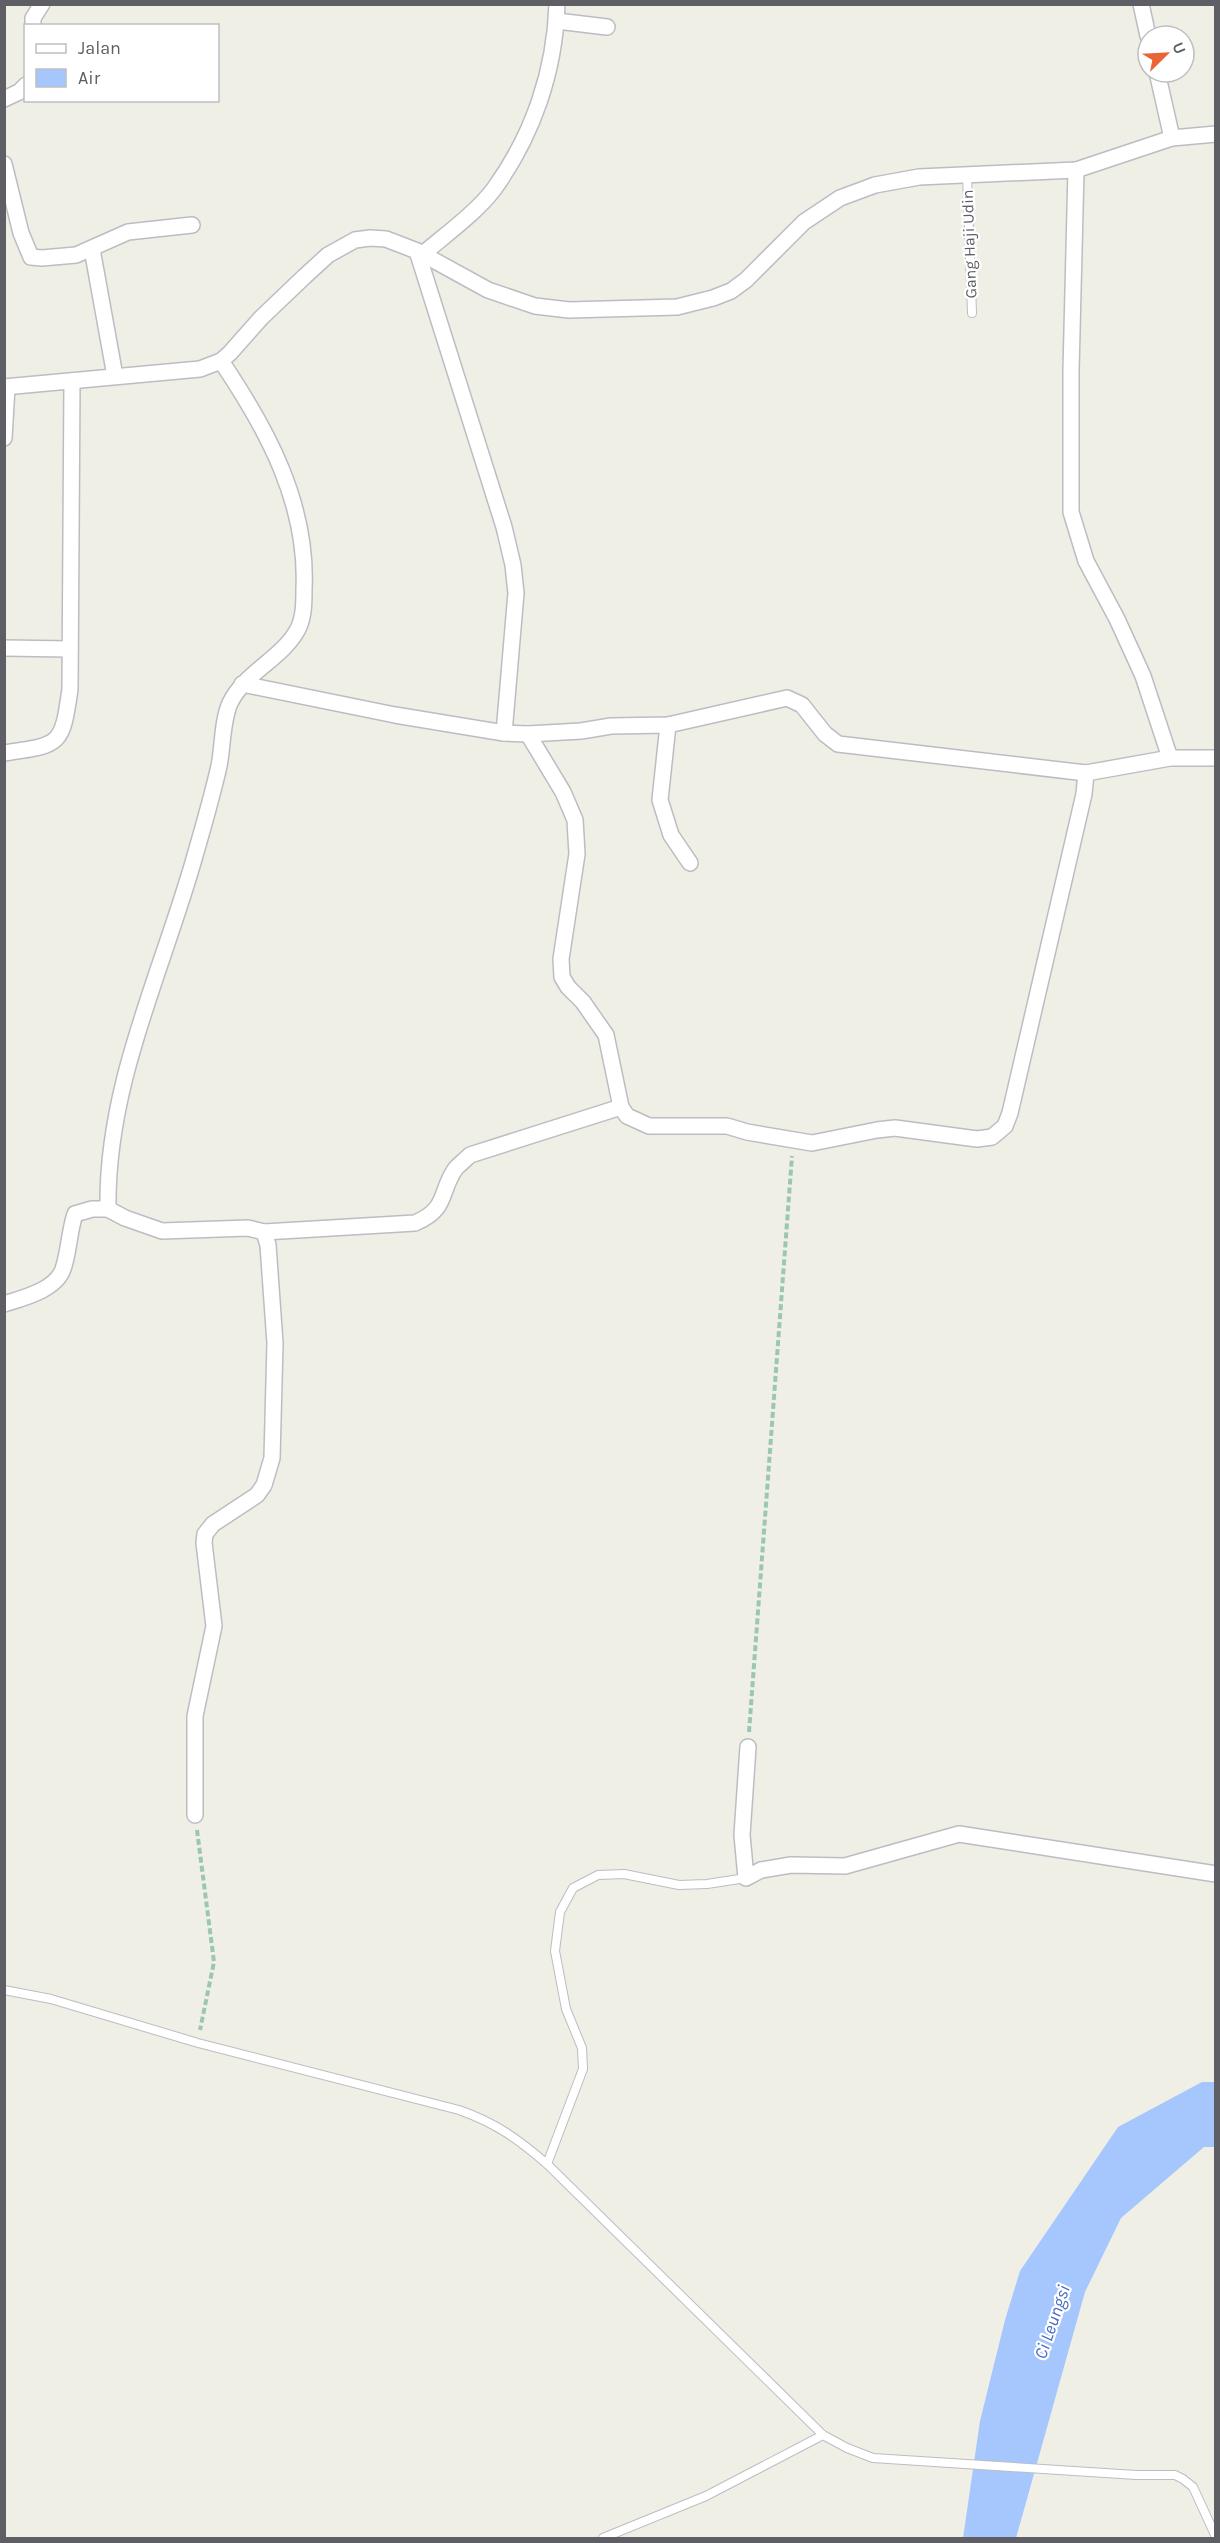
<svg xmlns="http://www.w3.org/2000/svg" width="1220" height="2543" viewBox="0 0 1220 2543" font-family="Karla,sans-serif">
<style>
.water{fill:#a6c6fe}
.lines{fill:none;stroke-linecap:round;stroke-linejoin:round}
.service-casing{stroke:#bcbdc3;stroke-width:10}
.minor-casing{stroke:#bcbdc3;stroke-width:18}
.path{stroke:#9bc7b1;stroke-width:4;stroke-dasharray:6 3;stroke-linecap:butt}
.service{stroke:#fff;stroke-width:8}
.minor{stroke:#fff;stroke-width:15}
.labels{text-anchor:middle;dominant-baseline:central;stroke-width:4.5;stroke-linejoin:round;paint-order:stroke}
.street-label{font-size:16px;fill:#5d5f65;stroke:#fff}
.water-label{font-size:18px;font-style:italic;fill:#486bc2;stroke:#fff}
</style>
<rect width="100%" height="100%" fill="#efefe5"/>
<polygon class="water" points="1202,2082 1215,2082 1215,2147 1204,2147 1121,2218 1085,2292 1016,2538 963,2538 980,2421 1005,2320 1020,2271 1118,2127"/>
<g class="lines">
<defs>
<g id="service">
<polyline points="967,175 972,313"/>
<path d="M4 1990 51 1999 198 2043 459 2110C496 2123 518 2139 547 2164L823 2435 847 2448 873 2458 1136 2475H1175L1183 2479 1193 2487 1216 2537"/>
<polyline points="547,2164 583,2069 582,2048 566,2009 555,1951 560,1912 573,1888 598,1875 624,1874 679,1885 707,1884 746,1878"/>
<polyline points="603,2538 706,2496 823,2435"/>
</g>
<g id="minor">
<polyline points="1141,4 1148,36"/>
<polyline points="557,21 607,27"/>
<polyline points="33,26 33,18 42,4"/>
<polyline points="1157,72 1172,138"/>
<polyline points="4,99 19,92 26,85"/>
<polyline points="4,164 21,233 31,257 42,258 76,255 128,232 192,225"/>
<polyline points="1076,170 1071,371 1071,512 1086,561 1117,619 1143,676 1170,758"/>
<polyline points="92,249 115,376"/>
<polyline points="417,251 504,527 513,565 516,593 504,733"/>
<path d="M423 254C445 235 477 212 494 189 533 135 555 71 557 4"/>
<polyline points="4,387 200,369 221,361 230,353 261,318 305,276 328,255 355,240 370,238 386,239 417,251 488,290 535,306 569,310 677,307 713,298 731,291 746,280 804,222 840,198 875,185 919,177 1076,170 1172,138 1216,134"/>
<polyline points="4,438 7,387"/>
<polyline points="4,648 70,649"/>
<polyline points="242,684 395,715 504,733 528,734 581,731 611,726 668,725 787,698 802,705 825,734 838,744 1086,773"/>
<polyline points="668,725 660,800 671,835 690,863"/>
<polyline points="528,734 563,792 575,820 577,854 561,959 562,977 568,987 583,1002 606,1035 621,1107 627,1116 649,1126 727,1126 747,1132 812,1143 877,1130 895,1128 977,1139 992,1137 1005,1126 1010,1113 1084,794 1086,773 1170,758 1216,758"/>
<path d="M4 753C61 745 62 746 70 689L72 381"/>
<path d="M264 1232 415 1223C449 1209 439 1191 456 1168 460 1164 466 1159 470 1155L621 1107"/>
<path d="M4 1304C23 1298 56 1290 63 1269 69 1252 69 1232 75 1214L92 1209H108"/>
<polyline points="748,1747 742,1835 746,1878 761,1870 791,1865 845,1866 959,1834 1216,1874"/>
<path d="M195 1815V1716L214 1626 204 1543 205 1534 213 1524 257 1495 264 1485 272 1458 275 1343 268 1245 264 1232 248 1228 162 1231 125 1218 108 1209C106 1086 161 975 194 859 203 828 212 797 219 766 223 746 222 721 230 703 245 672 282 659 298 629 304 617 304 602 304 589 308 504 267 429 221 361"/>
</g>
</defs>
<use href="#service" class="service-casing"/>
<use href="#minor" class="minor-casing"/>
<g class="path">
<polyline points="749,1732 792,1156"/>
<polyline points="197,1830 214,1962 200,2030"/>
</g>
<use href="#service" class="service"/>
<use href="#minor" class="minor"/>
</g>
<g class="labels">
<g class="street-label">
<text transform="translate(969 244) rotate(-92)">Gang Haji Udin</text>
</g>
<g class="water-label">
<text transform="translate(1052 2322) rotate(-71)">Ci Leungsi</text>
</g>
</g>
<rect width="1220" height="2543" fill="none" stroke="#5d5f65" stroke-width="12"/>
<rect x="24" y="24" width="195" height="78" fill="#ffffff" stroke="#bebfc1" stroke-width="1.5"/>
<rect x="36" y="44" width="30" height="9" fill="#ffffff" stroke="#bebfc1" stroke-width="1.5"/>
<text x="78" y="54" font-size="18" fill="#5d5f65">Jalan</text>
<rect x="36" y="69" width="30" height="18" fill="#a6c6fe" stroke="#bebfc1" stroke-width="1.5"/>
<text x="78" y="84" font-size="18" fill="#5d5f65">Air</text>
<g transform="translate(1166 54) rotate(66)"><circle r="28" fill="#ffffff" stroke="#bebfc1" stroke-width="1.5"/>
<path d="M0-4.5L10 22L0 15L-10 22Z" fill="#e76633"/>
<text y="-9" font-size="16" font-weight="bold" text-anchor="middle" fill="#5d5f65">U</text>
</g>
</svg>
